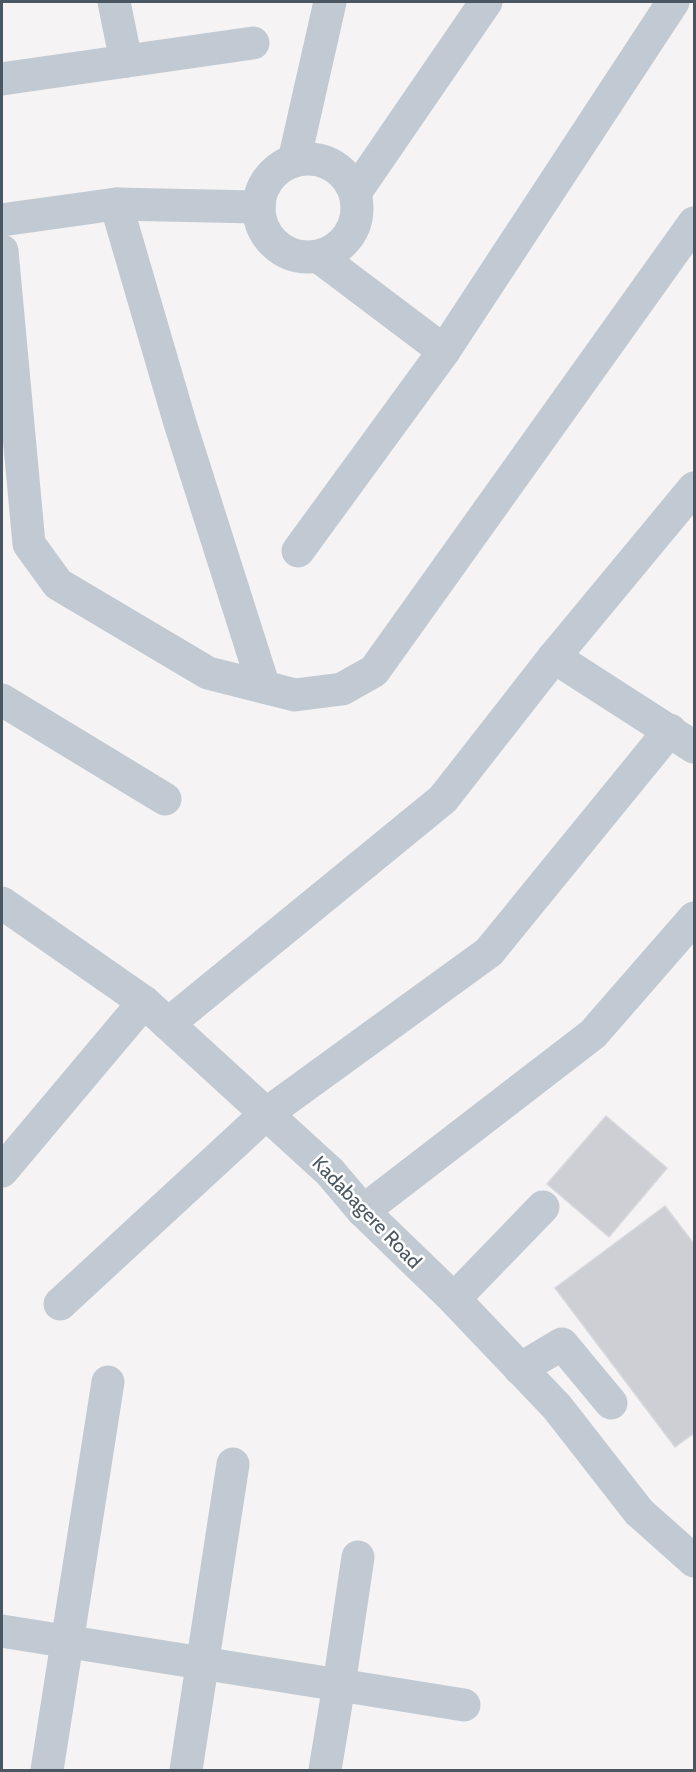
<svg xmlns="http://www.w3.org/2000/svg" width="696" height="1772" viewBox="0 0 696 1772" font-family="Cabin,sans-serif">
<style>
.building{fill:#cdcfd5;stroke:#d7d9de;stroke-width:1.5}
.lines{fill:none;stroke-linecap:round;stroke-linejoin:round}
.minor{stroke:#c1cad2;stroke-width:33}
.labels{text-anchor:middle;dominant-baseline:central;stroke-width:5;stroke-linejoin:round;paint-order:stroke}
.street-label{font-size:20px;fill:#4a5661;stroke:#fff}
</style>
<rect width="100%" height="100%" fill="#f5f3f3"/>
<g class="building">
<polygon points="606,1116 667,1168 609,1237 547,1184"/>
<polygon points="665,1206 694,1244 694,1433 675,1447 555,1288"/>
</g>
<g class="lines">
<g class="minor">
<polyline points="114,2 126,61"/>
<polyline points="2,79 253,43"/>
<circle cx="308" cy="208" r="49"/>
<polyline points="294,161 330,2"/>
<polyline points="355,193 486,2"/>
<polyline points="116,204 180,423 264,687"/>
<polyline points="2,220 116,204 259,207"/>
<polyline points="2,251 29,544 58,584 208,673 295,695 342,689 374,671 694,223"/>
<polyline points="318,256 444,351"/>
<polyline points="298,551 444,351 673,2"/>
<polyline points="554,657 694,747"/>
<polyline points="2,700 165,799"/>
<polyline points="2,903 144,1002 330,1172 363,1211 454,1299 557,1407 639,1512 694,1561"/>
<polyline points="168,1024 443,799 554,657 694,488"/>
<polyline points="2,1171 144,1002"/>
<polyline points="363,1211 593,1034 694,918"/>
<polyline points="454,1299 543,1207"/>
<polyline points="60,1304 266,1114 489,952 670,730"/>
<polyline points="520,1369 562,1344 611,1403"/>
<polyline points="2,1631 464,1705"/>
<polyline points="47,1770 108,1382"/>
<polyline points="186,1770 233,1464"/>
<polyline points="325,1770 339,1685 358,1557"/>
</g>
</g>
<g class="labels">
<g class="street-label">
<text transform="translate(367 1212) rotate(46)">Kadabagere Road</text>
</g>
</g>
<rect width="696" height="1772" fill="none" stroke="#4a5661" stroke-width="6"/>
</svg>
